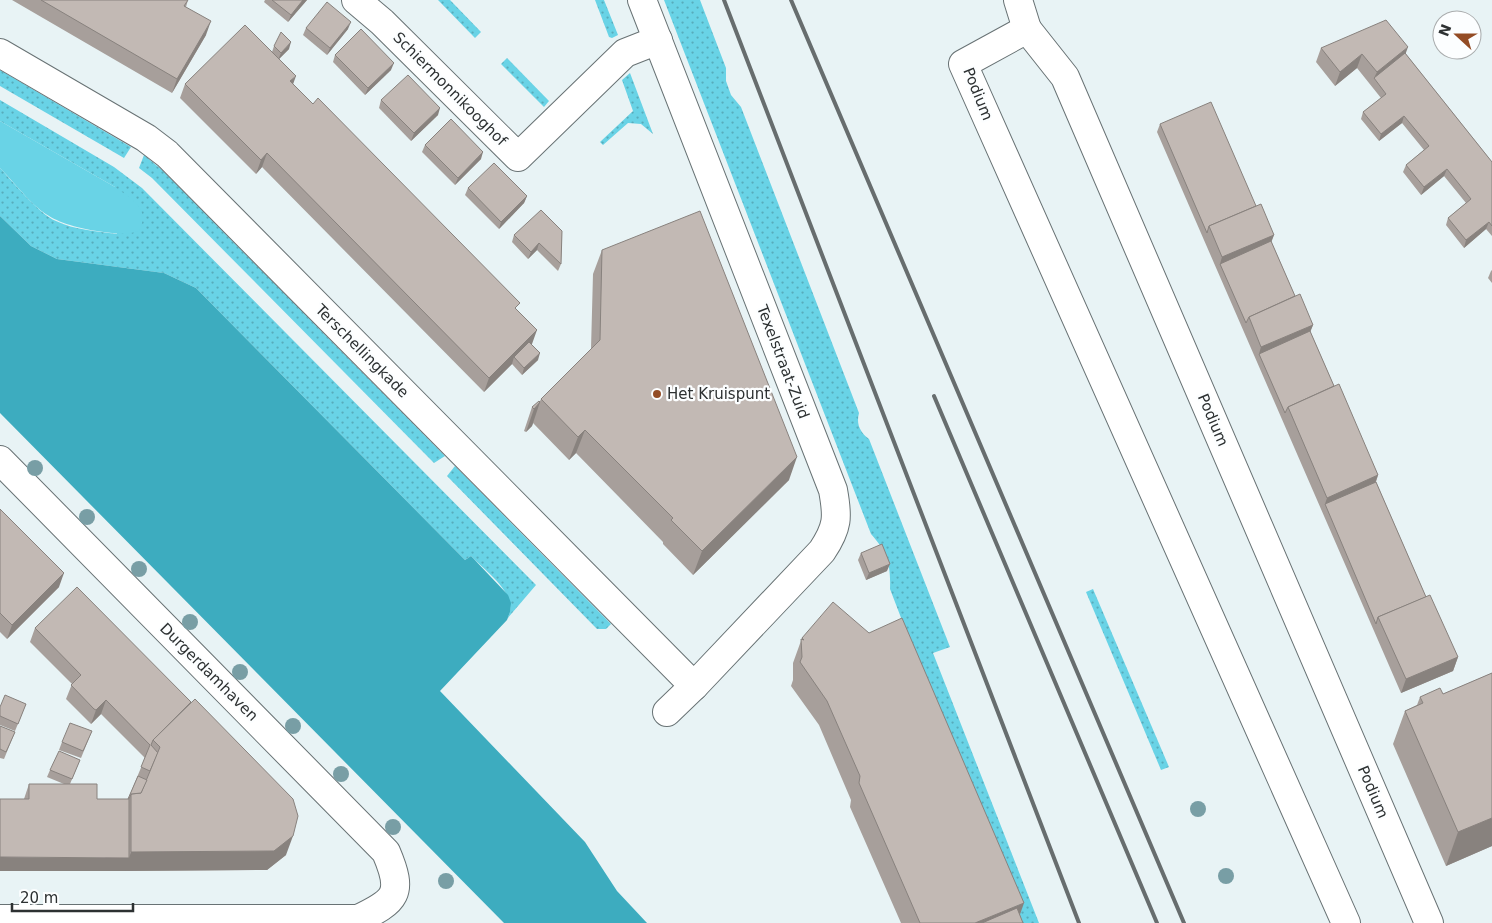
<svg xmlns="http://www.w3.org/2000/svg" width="1492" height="923" viewBox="0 0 1492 923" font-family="'DejaVu Sans',sans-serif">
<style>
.grass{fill:url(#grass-dots)}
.park{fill:#69d3e6}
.water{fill:#3dacbf}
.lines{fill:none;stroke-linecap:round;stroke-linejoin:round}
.minor-casing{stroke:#687274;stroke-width:30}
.minor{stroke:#fff;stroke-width:28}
.rail{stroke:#676d6e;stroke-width:4}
.tree{fill:#789ea5}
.wall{fill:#a79f9b}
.shaded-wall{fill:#88827e}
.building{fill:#c2b9b4;stroke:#88827e}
.poi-dot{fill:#934c25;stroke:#fcfeff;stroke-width:2}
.labels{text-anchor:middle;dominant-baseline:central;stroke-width:4.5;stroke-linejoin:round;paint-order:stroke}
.street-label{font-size:15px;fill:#2d3132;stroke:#fcfeff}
.poi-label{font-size:15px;fill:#2d3132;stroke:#fcfeff;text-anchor:start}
</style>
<defs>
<pattern id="grass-dots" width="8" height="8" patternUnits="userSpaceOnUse" patternTransform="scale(1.25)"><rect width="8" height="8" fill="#69d3e6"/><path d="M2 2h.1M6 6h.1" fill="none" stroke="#57acbb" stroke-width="1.8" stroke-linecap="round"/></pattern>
</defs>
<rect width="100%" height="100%" fill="#e8f3f5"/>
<g class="grass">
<polygon points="438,0 450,0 481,32 475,38"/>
<polygon points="595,0 604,0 618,35 612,38 609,37"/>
<path d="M664 0H700L726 68V81L731 95 741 107 859 413C856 424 860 432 869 439L950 647 933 653 1039 923H1018L890 589C891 564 887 552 871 534Z"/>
<polygon points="507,58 549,101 544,107 501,64"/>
<polygon points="0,70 131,147 124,158 0,86"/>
<polygon points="630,73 653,134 641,124 628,123 603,145 600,142 633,111 622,80"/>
<path d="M0 100 114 167 142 188 536 585 507 619C521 595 486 572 471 556L465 560 196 288 164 273 57 259 31 246 0 216V168C13 182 39 214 56 221 75 230 96 231 117 234L115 187 0 121Z"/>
<polygon points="144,155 162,170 445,456 434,463 152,178 139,168"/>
<polygon points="455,466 611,624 606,629 597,629 447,476"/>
<polygon points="1093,589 1169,767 1161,770 1086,592"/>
</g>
<path class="park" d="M0 121 115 187C132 199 151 209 139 231 125 236 112 233 97 231 41 222 36 206 0 168Z"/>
<polygon class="water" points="0,216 31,246 57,259 164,273 196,288 465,560 471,556 508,595 511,603 510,612 507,620 440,691 585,842 617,891 647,923 504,923 0,413"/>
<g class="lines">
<defs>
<g id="minor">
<polyline points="356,0 382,22 518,157 625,53 658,40"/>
<path d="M642 0 833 490C838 517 838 527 822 551L694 686 667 712"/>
<polyline points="1018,0 1027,29"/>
<polyline points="0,53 146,138 167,154 694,686"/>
<path d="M0 460 386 852C404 894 396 901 358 919H0"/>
<polyline points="1346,923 963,64 1027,29 1065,77 1429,923"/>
</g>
</defs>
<use href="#minor" class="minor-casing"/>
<use href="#minor" class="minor"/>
<g class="rail">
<polyline points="724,0 1079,923"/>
<polyline points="791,0 1184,923"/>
<polyline points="934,396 1157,923"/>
</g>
</g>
<g class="tree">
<circle cx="35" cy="468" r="8"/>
<circle cx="87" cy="517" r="8"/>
<circle cx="139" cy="569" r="8"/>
<circle cx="190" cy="622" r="8"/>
<circle cx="240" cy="672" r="8"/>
<circle cx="293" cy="726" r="8"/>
<circle cx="341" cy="774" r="8"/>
<circle cx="1198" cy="809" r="8"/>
<circle cx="393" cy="827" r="8"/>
<circle cx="1226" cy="876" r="8"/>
<circle cx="446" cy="881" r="8"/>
</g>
<g class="wall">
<polygon points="12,0 188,0 186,7 206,35 172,93"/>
<polygon points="265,0 307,0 288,22 264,2"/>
<polygon points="306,28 348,29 327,55 303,35"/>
<polygon points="274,46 289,49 279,59 293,84 518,311 538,360 522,375 512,364 484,392 262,167 256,174 180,98 185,84 272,52"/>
<polygon points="1321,48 1405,53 1492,162 1492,236 1486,229 1464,248 1446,225 1448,218 1466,203 1444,176 1421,195 1403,172 1406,165 1424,150 1402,123 1379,141 1361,119 1363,112 1381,98 1357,68 1335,86 1316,62"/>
<polygon points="335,55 391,70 365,95 333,62"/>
<polygon points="381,100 438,115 411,141 379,108"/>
<polygon points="1160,124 1256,206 1274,235 1271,241 1295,296 1313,325 1310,331 1334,386 1378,475 1376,482 1426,597 1458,657 1453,671 1401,693 1157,132"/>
<polygon points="425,145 481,159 455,185 422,152"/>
<polygon points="468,188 527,196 524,203 499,229 465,195"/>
<polygon points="562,231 561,264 558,271 537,250 528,259 512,242 514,235"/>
<polygon points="602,250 789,480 693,575 663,544 663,542 576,453 569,460 533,423 532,426 526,432 524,431 532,407 540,401 541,399 591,349 593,274"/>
<polygon points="1492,270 1492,283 1488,278 1491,271"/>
<polygon points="0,509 59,587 7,639 0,632"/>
<polygon points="861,553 887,571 866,580 858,560"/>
<polygon points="35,628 286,855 267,870 124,871 24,799 29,784 64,784 47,777 50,770 80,760 70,784 97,799 128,799 145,758 101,714 91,724 66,699 72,684 30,642"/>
<polygon points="802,638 1020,915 1023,923 901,923 850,807 851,800 819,725 791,686 793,680 793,663"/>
<polygon points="1492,673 1492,846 1446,866 1393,744 1405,711 1417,705 1420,697 1443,694"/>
<polygon points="26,704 15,731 0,725 0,707"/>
<polygon points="0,726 15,732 4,759 0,758"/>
<polygon points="92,731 81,758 59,750 62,742"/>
</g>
<g class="shaded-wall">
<polygon points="303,0 307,0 288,22 291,15"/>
<polygon points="211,21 206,35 172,93 177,79"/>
<polygon points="351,22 348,29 327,55 330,48"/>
<polygon points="291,42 289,49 278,60 281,53"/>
<polygon points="1408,47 1403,61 1374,78 1377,72"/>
<polygon points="1362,54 1357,68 1335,86 1340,72"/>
<polygon points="394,63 391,70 365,95 368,88"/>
<polygon points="296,76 291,90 290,81"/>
<polygon points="440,108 438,115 411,141 414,133"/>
<polygon points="1404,116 1402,123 1379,141 1381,134"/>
<polygon points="483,152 481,159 455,185 458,178"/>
<polygon points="267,153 262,167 256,174 261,160"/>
<polygon points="1447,169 1444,176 1421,195 1424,187"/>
<polygon points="527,196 524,203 499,229 501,222"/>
<polygon points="1489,222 1486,229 1464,248 1466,240"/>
<polygon points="1274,235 1269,248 1220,264 1222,257"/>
<polygon points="539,243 537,250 528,259 531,252"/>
<polygon points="1313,325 1308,338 1259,354 1261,347"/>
<polygon points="537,330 532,344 516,359 514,357 512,364 484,392 489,378"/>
<polygon points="540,353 538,360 522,375 524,368"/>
<polygon points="540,402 532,426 526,432 534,409"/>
<polygon points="585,430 576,453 569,460 578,437"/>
<polygon points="797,457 789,480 693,575 702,551"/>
<polygon points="1378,475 1373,489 1325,504 1327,498"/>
<polygon points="890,564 887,571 866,580 869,573"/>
<polygon points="64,573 59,587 7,639 12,625"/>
<polygon points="1458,657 1453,671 1401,693 1406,679"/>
<polygon points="106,700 101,714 91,724 96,710"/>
<polygon points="1492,818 1492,846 1446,866 1458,832"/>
<polygon points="293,836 286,855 267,870 124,871 0,871 0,857 129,858 131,852"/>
<polygon points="1024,903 1017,923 975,923"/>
</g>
<g class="building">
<polygon points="41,0 188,0 184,6 211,21 177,79"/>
<polygon points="272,0 303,0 291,15"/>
<polygon points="327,2 351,22 330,48 306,28"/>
<polygon points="1386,20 1408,47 1377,72 1362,54 1340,72 1321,48"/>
<polygon points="245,25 296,76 290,81 313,104 318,98 520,303 515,308 537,330 489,378 267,153 261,160 185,84"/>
<polygon points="361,29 394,63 368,88 335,55"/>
<polygon points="281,32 291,42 281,53 274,46"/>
<polygon points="1405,53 1492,162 1492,226 1489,222 1466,240 1448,218 1471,199 1447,169 1424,187 1406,165 1429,146 1404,116 1381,134 1363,112 1386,94 1374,78"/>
<polygon points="408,75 440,108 414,133 381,100"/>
<polygon points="1211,102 1256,206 1209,226 1207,233 1160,124"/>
<polygon points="451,119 483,152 458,178 425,145"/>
<polygon points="494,163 527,196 501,222 468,188"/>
<polygon points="1261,204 1274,235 1222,257 1209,226"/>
<polygon points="541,210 562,231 561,264 539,243 531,252 514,235"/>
<polygon points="700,211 797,457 702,551 671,520 673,518 585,430 578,437 541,399 600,340 602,250"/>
<polygon points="1271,241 1295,296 1249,317 1246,323 1220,264"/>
<polygon points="1300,294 1313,325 1261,347 1249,317"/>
<polygon points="1310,331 1334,386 1288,407 1285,413 1259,354"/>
<polygon points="529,342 540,353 524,368 514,357"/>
<polygon points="1339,384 1378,475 1327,498 1288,407"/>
<polygon points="539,401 540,402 534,409 532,407"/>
<polygon points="1376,482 1426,597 1378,617 1376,624 1325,504"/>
<polygon points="0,509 64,573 12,625 0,613"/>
<polygon points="882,544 890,564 869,573 861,553"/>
<polygon points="77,587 191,702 153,740 151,745 158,753 150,771 141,767 150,745 106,700 96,710 94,709 71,685 81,675 35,628"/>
<polygon points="1430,595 1458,657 1406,679 1378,617"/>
<polygon points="833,602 869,633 902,618 1024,903 975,923 920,923 859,783 860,776 827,701 800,662 802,657 801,639 804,640 802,638"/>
<polygon points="1492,673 1492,818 1458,832 1405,711 1423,703 1420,697 1440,688 1443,694"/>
<polygon points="5,695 26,704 18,724 0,716 0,707"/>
<polygon points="195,699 293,799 298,816 293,836 274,851 131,852 131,794 141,793 160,747 153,740"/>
<polygon points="70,723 92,731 83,751 62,742"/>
<polygon points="0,726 15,732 6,752 0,749"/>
<polygon points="59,751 80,760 72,779 50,770"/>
<polygon points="138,776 147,780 141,793 131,794 129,799 128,799"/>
<polygon points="29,784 97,784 97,799 129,799 129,858 0,857 0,799 29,799"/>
<polygon points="1017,908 1023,923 982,923"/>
</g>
<circle class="poi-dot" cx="657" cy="394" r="5"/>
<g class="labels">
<g class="street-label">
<text transform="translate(450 89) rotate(45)">Schiermonnikooghof</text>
<text transform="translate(978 94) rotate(68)">Podium</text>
<text transform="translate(362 351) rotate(45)">Terschellingkade</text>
<text transform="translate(783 362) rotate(69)">Texelstraat-Zuid</text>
<text transform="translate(1213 420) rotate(67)">Podium</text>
<text transform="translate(209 672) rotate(45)">Durgerdamhaven</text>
<text transform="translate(1373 792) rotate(67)">Podium</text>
</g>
<g class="poi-label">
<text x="667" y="394">Het Kruispunt</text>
</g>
</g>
<g transform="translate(1457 35) rotate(291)"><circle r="24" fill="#fcfeff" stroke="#a9acad"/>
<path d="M0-4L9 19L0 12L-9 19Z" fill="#934c25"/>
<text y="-8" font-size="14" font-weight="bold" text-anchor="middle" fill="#2d3132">N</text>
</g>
<path d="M12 903v8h121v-8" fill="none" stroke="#2d3132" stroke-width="2.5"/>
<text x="20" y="903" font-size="15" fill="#2d3132" stroke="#fcfeff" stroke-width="4" paint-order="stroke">20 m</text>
</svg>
